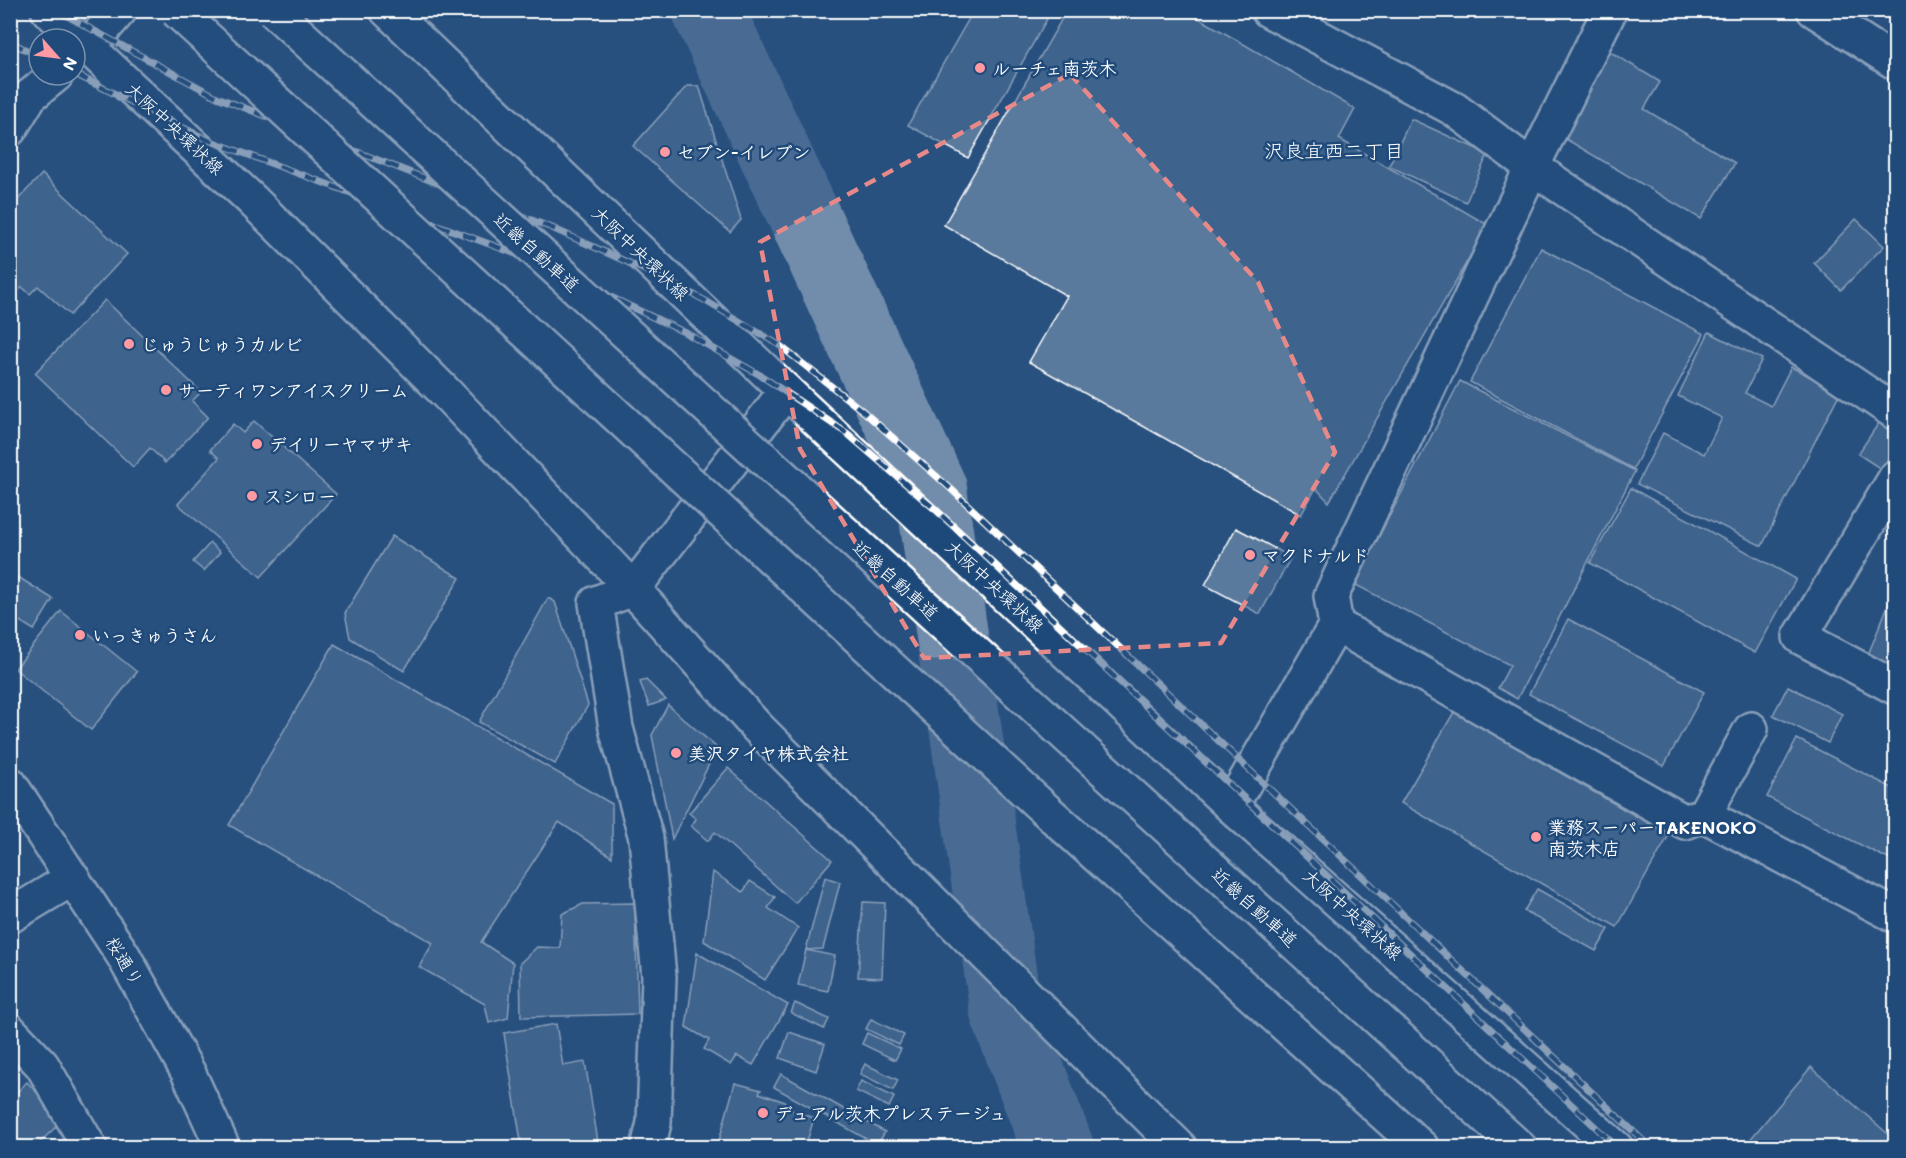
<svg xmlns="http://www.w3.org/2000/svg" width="1906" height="1158" viewBox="0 0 1906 1158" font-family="Mali,'Klee One',sans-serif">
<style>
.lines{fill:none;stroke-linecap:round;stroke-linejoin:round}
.river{stroke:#718dab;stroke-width:72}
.building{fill:#5a7a9d;stroke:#fff;stroke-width:1.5}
.minor-casing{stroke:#fff;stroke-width:38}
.tertiary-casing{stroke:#fff;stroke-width:38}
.secondary-casing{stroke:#fff;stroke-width:38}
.primary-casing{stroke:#fff;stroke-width:38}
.motorway-casing{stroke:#fff;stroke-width:38}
.minor{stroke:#1f4a7a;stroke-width:33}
.tertiary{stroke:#1f4a7a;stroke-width:33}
.secondary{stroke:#1f4a7a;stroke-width:33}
.primary{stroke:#1f4a7a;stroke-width:33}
.motorway{stroke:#1f4a7a;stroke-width:33}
.rail-casing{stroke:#fff;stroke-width:7}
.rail{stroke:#1f4a7a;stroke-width:4.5;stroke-dasharray:14;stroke-linecap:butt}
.motorway-bridge-casing{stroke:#fff;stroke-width:38;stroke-linecap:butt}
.motorway-bridge{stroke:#1f4a7a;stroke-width:33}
.marked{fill:none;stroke:#e88989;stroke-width:4.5;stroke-dasharray:12 8;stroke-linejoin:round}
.poi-dot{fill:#ff9aa2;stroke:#1f4a7a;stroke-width:2}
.labels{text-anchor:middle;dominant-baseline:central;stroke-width:5;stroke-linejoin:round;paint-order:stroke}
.poi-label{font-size:18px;font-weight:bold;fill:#fff;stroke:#1f4a7a;text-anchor:start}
.street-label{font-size:18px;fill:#fff;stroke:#1f4a7a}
.neighbourhood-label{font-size:20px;fill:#fff;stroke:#1f4a7a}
</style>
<rect width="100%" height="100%" fill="#28517f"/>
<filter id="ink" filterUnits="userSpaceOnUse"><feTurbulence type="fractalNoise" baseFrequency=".0167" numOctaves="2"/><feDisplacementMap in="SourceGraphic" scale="12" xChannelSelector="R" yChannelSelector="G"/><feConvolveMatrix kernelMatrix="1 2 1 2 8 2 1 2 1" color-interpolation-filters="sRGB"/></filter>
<g filter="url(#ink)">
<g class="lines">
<polyline class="river" points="708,10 931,489 1006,1012 1058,1148"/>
</g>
<g class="building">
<polygon points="974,10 1052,10 968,158 908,125"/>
<polygon points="1067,10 1185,10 1355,109 1339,139 1488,225 1329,502 1316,488 1301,515 1029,362 1067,296 944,225"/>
<polygon points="1609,51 1660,82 1644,109 1735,163 1701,219 1559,135"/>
<polygon points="687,86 699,86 741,220 730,232 633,146"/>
<polygon points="1411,119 1488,154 1466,202 1389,166"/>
<polygon points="42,174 127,254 70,315 38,286 30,294 22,287 13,297 10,295 10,208"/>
<polygon points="1856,219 1884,246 1841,290 1814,263"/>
<polygon points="1541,248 1704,334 1633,469 1470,382"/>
<polygon points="105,300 201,392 192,401 208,417 165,463 150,448 133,467 35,373"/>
<polygon points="1709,332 1762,359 1745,393 1771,406 1791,367 1840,392 1762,546 1637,484 1663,433 1704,454 1722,418 1678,396"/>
<polygon points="1460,381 1635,471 1517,699 1498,688 1510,665 1354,584"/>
<polygon points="1884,415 1896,423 1896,448 1881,469 1858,454"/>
<polygon points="254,421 336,494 261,577 178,504 219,458 210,450 233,424 243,433"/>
<polygon points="1631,488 1796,579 1755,653 1590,563"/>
<polygon points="1236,528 1291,557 1260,614 1205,585"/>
<polygon points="392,536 460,578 404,671 350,638 345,613"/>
<polygon points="210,543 220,552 204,571 193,562"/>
<polygon points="18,577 53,599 34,630 10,615 10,590"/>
<polygon points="1896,586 1896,674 1865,662"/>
<polygon points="548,598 555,602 588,705 555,764 479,722"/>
<polygon points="61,611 137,672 91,730 15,669"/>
<polygon points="1568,619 1704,692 1664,766 1529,694"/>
<polygon points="334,644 612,804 612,857 559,822 481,942 513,963 508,1018 489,1023 485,1004 419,967 433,943 229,825"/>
<polygon points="646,680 666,700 649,706 640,682"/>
<polygon points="1788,686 1842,714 1828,743 1773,715"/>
<polygon points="668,705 717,748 672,839 652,735"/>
<polygon points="1454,712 1669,835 1617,927 1401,803"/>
<polygon points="1797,739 1896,790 1896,863 1767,797"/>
<polygon points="728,768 832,860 795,903 715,832 708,841 691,826 696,819 689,813"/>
<polygon points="713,872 743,892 750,881 775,897 768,908 798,928 765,980 704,941"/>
<polygon points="825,877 840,882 823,949 806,950"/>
<polygon points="1537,889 1609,929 1596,951 1524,911"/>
<polygon points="863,902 885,903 882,978 858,977"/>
<polygon points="635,903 638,1014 521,1017 520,963 537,947 560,948 562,914 583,904"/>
<polygon points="806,950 835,956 828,991 798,985"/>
<polygon points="697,953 788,1005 753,1065 737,1056 731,1065 704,1049 709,1040 686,1027"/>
<polygon points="795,1003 829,1019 824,1029 791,1013"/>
<polygon points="871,1019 904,1035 899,1045 866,1029"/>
<polygon points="556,1024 563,1066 585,1062 598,1142 565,1148 522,1148 504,1033"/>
<polygon points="789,1032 825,1044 816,1071 780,1058"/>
<polygon points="867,1033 901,1049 895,1060 862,1044"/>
<polygon points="865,1064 898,1080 893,1090 860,1074"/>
<polygon points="1811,1067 1896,1141 1896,1148 1743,1148"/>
<polygon points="781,1074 885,1132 877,1145 774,1087"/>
<polygon points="861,1081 894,1097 889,1107 856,1091"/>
<polygon points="27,1082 63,1120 34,1148 10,1148 10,1099"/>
<polygon points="735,1083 761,1090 759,1093 785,1102 783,1107 814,1118 805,1148 717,1148"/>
</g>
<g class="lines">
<defs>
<g id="minor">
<polyline points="1268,10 1454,109 1532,167 1896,413"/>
<polyline points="1814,10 1896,63"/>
<polyline points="10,129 30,96 56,75"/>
<polyline points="1896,477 1800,637 1896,688"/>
<polyline points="1336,625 1685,822 1704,815 1751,729"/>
<polyline points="1231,806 1336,625 1331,596 1532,167 1610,10"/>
<polyline points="1704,815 1896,916"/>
<polyline points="10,916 73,878"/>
<polyline points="10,1031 42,1065 90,1148"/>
</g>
<g id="tertiary">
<polyline points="10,784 123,955 189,1074 223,1148"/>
<polyline points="648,1148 654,1123 659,977 646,838 616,728 596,603 633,589 786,391"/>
</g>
<polyline id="secondary" points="88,47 120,10"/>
<g id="primary">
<polyline points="48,10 252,200 444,391 633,589 756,726 1180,1148"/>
<polyline points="387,10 786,391 1231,806 1616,1148"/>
</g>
<g id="motorway">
<polyline points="1081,749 1520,1148"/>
<polyline points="1037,802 1422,1148"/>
</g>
</defs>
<use href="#minor" class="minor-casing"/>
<use href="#tertiary" class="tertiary-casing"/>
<use href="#secondary" class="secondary-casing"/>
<use href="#primary" class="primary-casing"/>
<use href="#motorway" class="motorway-casing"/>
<use href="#minor" class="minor"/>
<use href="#tertiary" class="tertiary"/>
<use href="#secondary" class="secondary"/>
<use href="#primary" class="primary"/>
<use href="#motorway" class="motorway"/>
<defs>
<g id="rail">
<polyline points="56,10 217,97 552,228 658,276 704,300 779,345 864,412 951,489 1651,1148"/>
<polyline points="10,42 39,56"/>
<polyline points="75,74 208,140 535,261 686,333 760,375 848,434 936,510 1618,1148"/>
</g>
</defs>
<use href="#rail" class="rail-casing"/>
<use href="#rail" class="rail"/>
<defs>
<g id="motorway-bridge">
<polyline points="176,10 1037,802"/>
<polyline points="273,10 1081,749"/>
</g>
</defs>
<use href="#motorway-bridge" class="motorway-bridge-casing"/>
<use href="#motorway-bridge" class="motorway-bridge"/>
</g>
</g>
<path d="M0 0H1906V1158H0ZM1070 74 1258 282 1335 452 1221 643 924 658 800 449 760 242Z" fill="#28517f" fill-opacity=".55" fill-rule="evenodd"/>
<path class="marked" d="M1070 74 1258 282 1335 452 1221 643 924 658 800 449 760 242Z"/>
<g class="poi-dot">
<circle cx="980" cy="68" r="6"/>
<circle cx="665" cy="152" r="6"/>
<circle cx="129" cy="344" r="6"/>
<circle cx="166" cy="390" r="6"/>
<circle cx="257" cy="444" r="6"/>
<circle cx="252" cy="496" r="6"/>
<circle cx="1250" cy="555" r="6"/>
<circle cx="80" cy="635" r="6"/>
<circle cx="676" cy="753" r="6"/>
<circle cx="1536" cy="837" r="6"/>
<circle cx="763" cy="1113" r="6"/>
</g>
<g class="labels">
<g class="poi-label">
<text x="992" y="68">ルーチェ南茨木</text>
<text x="677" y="152">セブン-イレブン</text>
<text x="141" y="344">じゅうじゅうカルビ</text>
<text x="178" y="390">サーティワンアイスクリーム</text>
<text x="269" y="444">デイリーヤマザキ</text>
<text x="264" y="496">スシロー</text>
<text x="1262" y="555">マクドナルド</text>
<text x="92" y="635">いっきゅうさん</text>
<text x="688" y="753">美沢タイヤ株式会社</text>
<text x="1548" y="827">業務スーパーTAKENOKO<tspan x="1548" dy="21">南茨木店</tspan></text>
<text x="775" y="1113">デュアル茨木プレステージュ</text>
</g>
<g class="street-label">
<text transform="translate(175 128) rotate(43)">大阪中央環状線</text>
<text transform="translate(537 252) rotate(42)">近畿自動車道</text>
<text transform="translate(641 253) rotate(44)">大阪中央環状線</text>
<text transform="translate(896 580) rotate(42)">近畿自動車道</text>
<text transform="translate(995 586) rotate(43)">大阪中央環状線</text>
<text transform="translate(1255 907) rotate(42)">近畿自動車道</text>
<text transform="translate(1353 914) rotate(42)">大阪中央環状線</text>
<text transform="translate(125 961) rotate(59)">桜通り</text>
</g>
<g class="neighbourhood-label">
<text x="1334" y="150">沢良宜西二丁目</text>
</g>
</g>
<rect width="1906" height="1158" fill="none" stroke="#1f4a7a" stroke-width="36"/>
<rect x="18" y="18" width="1870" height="1122" fill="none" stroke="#fff" stroke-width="2" filter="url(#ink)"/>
<g transform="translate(57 57) rotate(118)"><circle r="28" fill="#1f4a7a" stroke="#7992af" stroke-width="1.5"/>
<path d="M0-4.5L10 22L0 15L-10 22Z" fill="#ff9aa2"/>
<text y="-9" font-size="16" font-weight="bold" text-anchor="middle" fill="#ffffff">N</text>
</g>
</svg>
